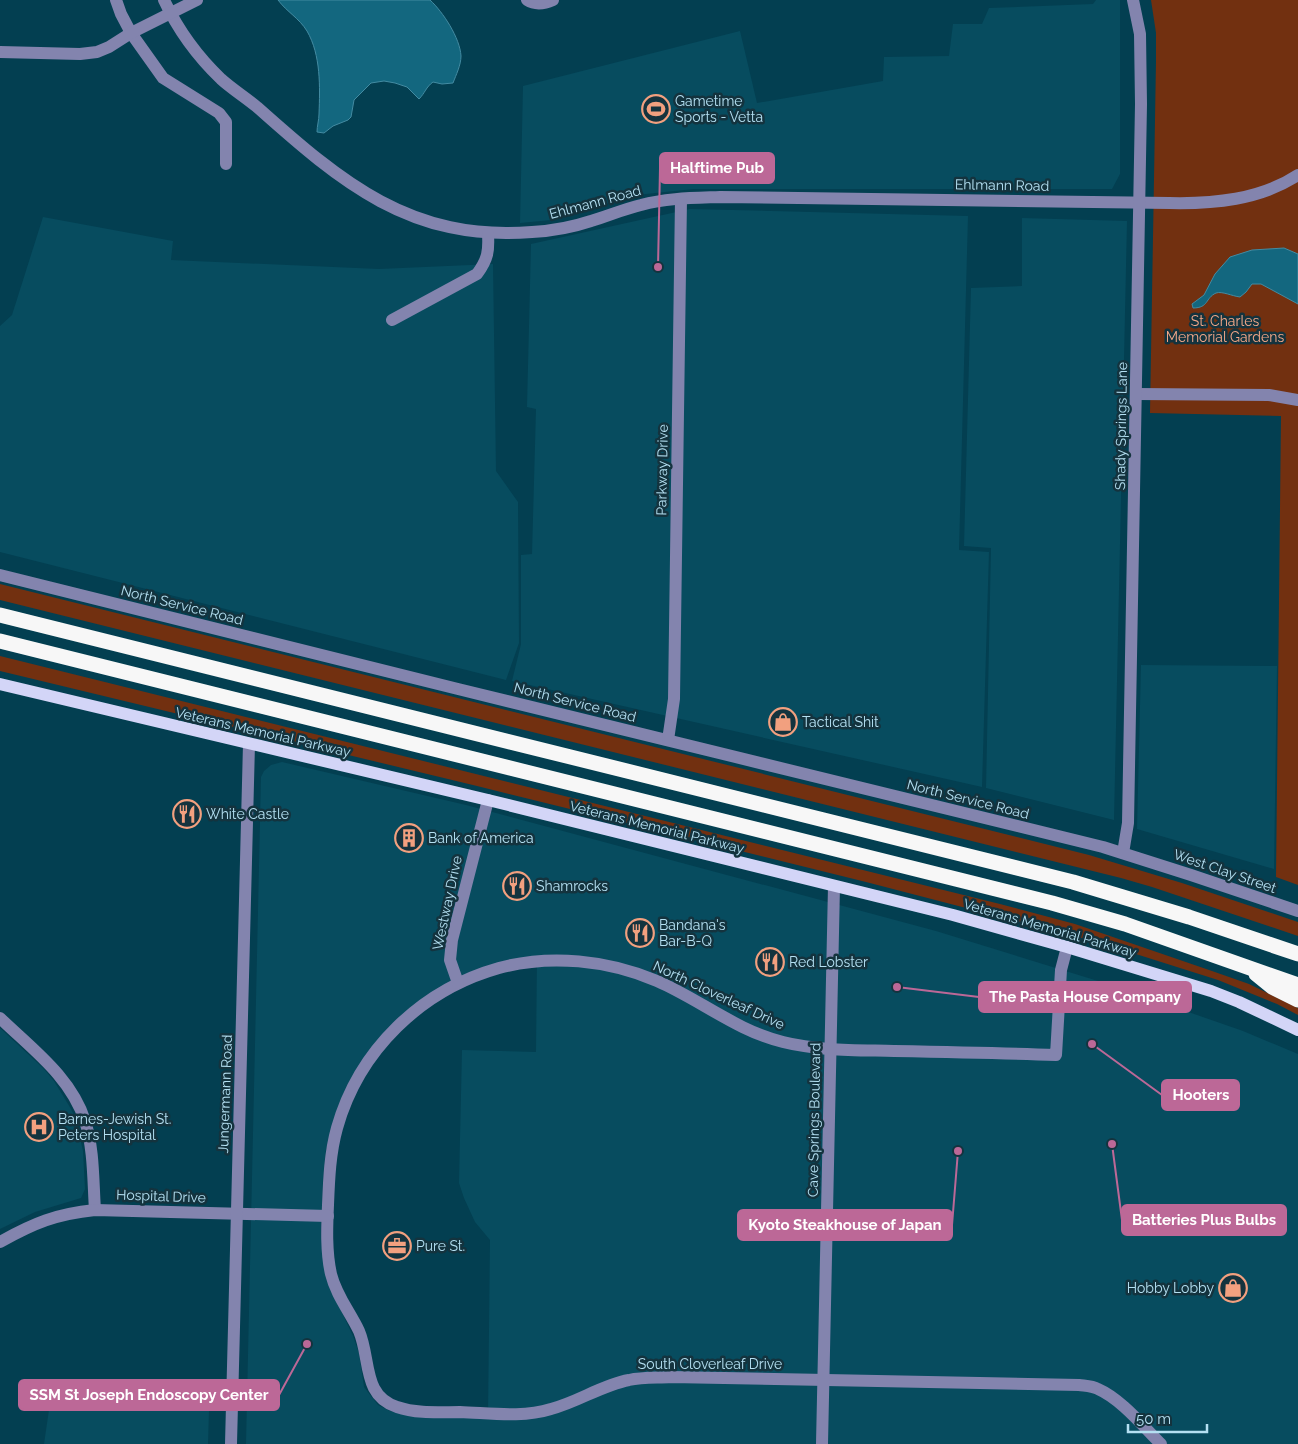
<svg xmlns="http://www.w3.org/2000/svg" width="1298" height="1444" viewBox="0 0 1298 1444" font-family="Raleway,sans-serif">
<style>
.built{fill:#074c5f;fill-rule:evenodd}
.green{fill:#723010}
.water{fill:#13677f;stroke:#438ba2}
.lines{fill:none;stroke-linecap:round;stroke-linejoin:round}
.minor{stroke:#8384ae;stroke-width:12}
.major{stroke:#d3d5f7;stroke-width:12}
.highway{stroke:#f7f7f7;stroke-width:15}
.labels{text-anchor:middle;dominant-baseline:central;stroke-width:5;stroke-linejoin:round;paint-order:stroke}
.poi-label{font-size:14px;fill:#b4e0f2;stroke:#14333e;text-anchor:start}
.street-label{font-size:14px;fill:#b4e0f2;stroke:#14333e}
.park-label{font-size:14px;fill:#f6a989;stroke:#14333e}
.leader{fill:none;stroke:#bc6897;stroke-width:2}
.callout-dot{fill:#bc6897;stroke:#14333e;stroke-width:2}
.callout{fill:#bc6897;stroke:#bc6897;stroke-width:2}
.callout-label{font-size:15px;text-anchor:middle;font-weight:bold;fill:#fff}
</style>
<rect width="100%" height="100%" fill="#033f51"/>
<g class="built">
<polygon points="1096,0 1120,0 1120,174 1112,189 694,189 636,195 551,220 520,223 523,86 740,31 757,103 883,81 884,57 949,56 953,24 982,24 989,8 1093,4"/>
<polygon points="690,209 968,216 959,550 989,552 982,787 512,681 521,644 521,555 532,554 536,409 527,407 531,244"/>
<polygon points="43,217 173,241 171,260 379,269 493,264 496,471 518,502 519,643 506,680 0,552 0,326 12,315"/>
<polygon points="1022,218 1127,221 1114,820 986,788 991,548 964,546 971,288 1022,286"/>
<polygon points="1141,665 1277,666 1274,869 1137,829"/>
<path d="M282 762 466 805 936 931 1111 985 1243 1031 1298 1054V1444H246L261 777 264 771 271 765ZM537 957 536 1052 462 1050 459 1183 464 1198 475 1222 490 1240 488 1417 408 1415 390 1411 378 1405 364 1387 359 1353 353 1336 328 1283 321 1233 323 1177 326 1149 393 1023 502 964Z"/>
<polygon points="0,1028 43,1068 54,1081 71,1109 76,1120 83,1151 85,1189 81,1198 35,1212 0,1229"/>
<polygon points="59,1392 209,1411 208,1444 44,1444 51,1396"/>
</g>
<g class="green">
<polygon points="1151,0 1298,0 1298,885 1276,877 1281,416 1150,413 1156,61 1156,33"/>
<polygon points="0,584 1089,855 1182,883 1298,922 1298,936 1152,887 1121,878 0,600"/>
<polygon points="0,656 1000,904 1075,924 1212,971 1249,984 1298,1008 1298,1015 1277,1004 1218,980 1101,943 866,882 477,786 0,671"/>
</g>
<g class="water">
<path d="M278 0H430C443 12 460 38 461 56 461 65 456 75 453 83L442 84 433 82C426 87 425 93 419 99L407 87 395 83 384 81 371 83 354 100 351 117 348 120 333 126 324 133 317 132C317 126 319 120 319 114 320 87 321 55 307 31 299 18 287 12 278 0Z"/>
<path d="M1284 248 1298 254V304L1261 284H1252L1246 292 1240 297C1232 296 1222 291 1216 293 1205 298 1209 308 1193 308L1192 304 1204 295 1215 274 1230 257 1252 250Z"/>
</g>
<g class="lines">
<g class="minor">
<polyline points="116,0 121,14 131,33 163,78 219,113 226,122 226,164"/>
<path d="M164 0C178 30 197 56 221 79 232 89 245 97 257 107 341 182 411 242 532 232 551 231 573 227 591 221 608 216 624 209 641 205 667 198 693 198 720 197L1169 203C1213 204 1260 200 1298 175"/>
<path d="M527 0C535 5 544 4 553 0"/>
<polyline points="0,52 80,54 97,52 109,47 131,33 197,0"/>
<path d="M392 320 477 274C488 259 489 251 488 234"/>
<polyline points="1137,394 1269,395 1298,400"/>
<polyline points="0,575 458,689 1103,847 1191,875 1298,911"/>
<polyline points="668,740 674,699 681,199"/>
<polyline points="1123,853 1128,823 1141,104 1140,34 1133,0"/>
<path d="M1067 947 1061 970 1056 1055C1002 1053 948 1052 894 1051 857 1050 819 1051 783 1042 737 1031 699 999 657 981 608 960 550 954 499 968 421 990 359 1050 337 1128 330 1153 329 1179 328 1205 327 1227 326 1252 331 1274 336 1295 350 1312 359 1331 371 1359 362 1396 397 1407 417 1414 440 1412 460 1412 490 1413 522 1418 551 1409 578 1402 602 1385 629 1380 643 1377 658 1378 671 1377L1079 1385C1086 1386 1092 1386 1098 1389 1121 1399 1143 1426 1161 1444"/>
<polyline points="458,983 450,960 452,940 488,800"/>
<path d="M0 1018C32 1049 71 1077 85 1121 94 1149 93 1181 95 1210"/>
<path d="M0 1242C34 1223 56 1214 95 1210L328 1216"/>
<polyline points="231,1444 249,744"/>
<polyline points="822,1444 834,886"/>
</g>
<polyline class="major" points="0,684 488,800 953,915 1067,947 1211,991 1239,1002 1298,1030"/>
<g class="highway">
<polyline points="0,615 1073,882 1189,917 1298,954"/>
<polyline points="0,641 1052,903 1125,924 1298,985"/>
<polyline points="1256,974 1272,987 1298,1000"/>
</g>
</g>
<defs>
<symbol id="stadium-ring" viewBox="-11 -11 22 22"><circle r="9.5" fill="#14333e" stroke="#f2a07f" stroke-width="1.5"/><path d="M0-5a6.5 5 0 1 0 0 10a6.5 5 0 1 0 0-10ZM-3.5-1.8h7v3.6h-7Z" fill="#f2a07f"/></symbol>
<symbol id="shop-ring" viewBox="-11 -11 22 22"><circle r="9.5" fill="#14333e" stroke="#f2a07f" stroke-width="1.5"/><path d="M-5-2.5h2.3a2.7 3.5 0 0 1 5.4 0H5L5.5 6h-11ZM-1.5-2.5h3a1.5 2.3 0 0 0-3 0Z" fill="#f2a07f"/></symbol>
<symbol id="restaurant-ring" viewBox="-11 -11 22 22"><circle r="9.5" fill="#14333e" stroke="#f2a07f" stroke-width="1.5"/><path d="M-5-6h1v4h1v-4h1v4h1v-4h1v5L-1.5 .5V6h-2V.5L-5-1ZM5-6V6H3V1.5H1.5Q1.5-4 5-6Z" fill="#f2a07f"/></symbol>
<symbol id="building-ring" viewBox="-11 -11 22 22"><circle r="9.5" fill="#14333e" stroke="#f2a07f" stroke-width="1.5"/><path d="M-4-6H4V6H1V3H-1V6H-4ZM-2.5-4.3h1.7v1.8h-1.7ZM.8-4.3h1.7v1.8H.8ZM-2.5-1h1.7V.8h-1.7ZM.8-1h1.7V.8H.8Z" fill="#f2a07f"/></symbol>
<symbol id="hospital-ring" viewBox="-11 -11 22 22"><circle r="9.5" fill="#14333e" stroke="#f2a07f" stroke-width="1.5"/><path d="M-5-5h3v3.5h4V-5h3V5h-3V1.5h-4V5h-3Z" fill="#f2a07f"/></symbol>
<symbol id="office-ring" viewBox="-11 -11 22 22"><circle r="9.5" fill="#14333e" stroke="#f2a07f" stroke-width="1.5"/><path d="M-6-3h4V-5.5h4V-3h4V5H-6ZM-1-4.5V-3h2v-1.5ZM-6 0V1H6V0Z" fill="#f2a07f"/></symbol>
</defs>
<g fill-rule="evenodd">
<use href="#stadium-ring" x="640" y="93" width="32" height="32"/>
<use href="#shop-ring" x="767" y="706" width="32" height="32"/>
<use href="#restaurant-ring" x="171" y="798" width="32" height="32"/>
<use href="#building-ring" x="393" y="822" width="32" height="32"/>
<use href="#restaurant-ring" x="501" y="870" width="32" height="32"/>
<use href="#restaurant-ring" x="624" y="917" width="32" height="32"/>
<use href="#restaurant-ring" x="754" y="946" width="32" height="32"/>
<use href="#hospital-ring" x="23" y="1111" width="32" height="32"/>
<use href="#office-ring" x="381" y="1230" width="32" height="32"/>
<use href="#shop-ring" x="1217" y="1272" width="32" height="32"/>
</g>
<g class="labels">
<g class="poi-label">
<text x="675" y="101">Gametime<tspan x="675" dy="16">Sports - Vetta</tspan></text>
<text x="802" y="722">Tactical Shit</text>
<text x="206" y="814">White Castle</text>
<text x="428" y="838">Bank of America</text>
<text x="536" y="886">Shamrocks</text>
<text x="659" y="925">Bandana's<tspan x="659" dy="16">Bar-B-Q</tspan></text>
<text x="789" y="962">Red Lobster</text>
<text x="58" y="1119">Barnes-Jewish St.<tspan x="58" dy="16">Peters Hospital</tspan></text>
<text x="416" y="1246">Pure St.</text>
<text x="1214" y="1288" text-anchor="end">Hobby Lobby</text>
</g>
<g class="street-label">
<text transform="translate(1002 185) rotate(1)">Ehlmann Road</text>
<text transform="translate(595 202) rotate(-15)">Ehlmann Road</text>
<text transform="translate(1121 426) rotate(-89)">Shady Springs Lane</text>
<text transform="translate(662 470) rotate(-89)">Parkway Drive</text>
<text transform="translate(182 605) rotate(14)">North Service Road</text>
<text transform="translate(575 702) rotate(14)">North Service Road</text>
<text transform="translate(263 732) rotate(13)">Veterans Memorial Parkway</text>
<text transform="translate(968 799) rotate(14)">North Service Road</text>
<text transform="translate(657 827) rotate(14)">Veterans Memorial Parkway</text>
<text transform="translate(1225 871) rotate(19)">West Clay Street</text>
<text transform="translate(447 903) rotate(-78)">Westway Drive</text>
<text transform="translate(1050 928) rotate(16)">Veterans Memorial Parkway</text>
<text transform="translate(719 995) rotate(25)">North Cloverleaf Drive</text>
<text transform="translate(225 1094) rotate(-88)">Jungermann Road</text>
<text transform="translate(814 1120) rotate(-89)">Cave Springs Boulevard</text>
<text transform="translate(161 1196) rotate(2)">Hospital Drive</text>
<text x="710" y="1364">South Cloverleaf Drive</text>
</g>
<g class="park-label">
<text x="1225" y="321">St. Charles<tspan x="1225" dy="16">Memorial Gardens</tspan></text>
</g>
</g>
<path class="leader" d="M658 267L660 168M897 987L979 997M1092 1044L1162 1095M1112 1144L1122 1220M958 1151L952 1225M307 1344L279 1395"/>
<g class="callout-dot">
<circle cx="658" cy="267" r="5"/>
<circle cx="897" cy="987" r="5"/>
<circle cx="1092" cy="1044" r="5"/>
<circle cx="1112" cy="1144" r="5"/>
<circle cx="958" cy="1151" r="5"/>
<circle cx="307" cy="1344" r="5"/>
</g>
<g class="callout">
<rect x="660" y="153" width="114" height="30" rx="5"/>
<rect x="979" y="982" width="212" height="30" rx="5"/>
<rect x="1162" y="1080" width="77" height="30" rx="5"/>
<rect x="1122" y="1205" width="164" height="30" rx="5"/>
<rect x="738" y="1210" width="214" height="30" rx="5"/>
<rect x="19" y="1380" width="260" height="30" rx="5"/>
</g>
<g class="callout-label">
<text x="717" y="173">Halftime Pub</text>
<text x="1085" y="1002">The Pasta House Company</text>
<text x="1201" y="1100">Hooters</text>
<text x="1204" y="1225">Batteries Plus Bulbs</text>
<text x="845" y="1230">Kyoto Steakhouse of Japan</text>
<text x="149" y="1400">SSM St Joseph Endoscopy Center</text>
</g>
<path d="M1128 1424v8h79v-8" fill="none" stroke="#b4e0f2" stroke-width="2.5"/>
<text x="1136" y="1424" font-size="15" fill="#b4e0f2" stroke="#14333e" stroke-width="4" paint-order="stroke">50 m</text>
</svg>
